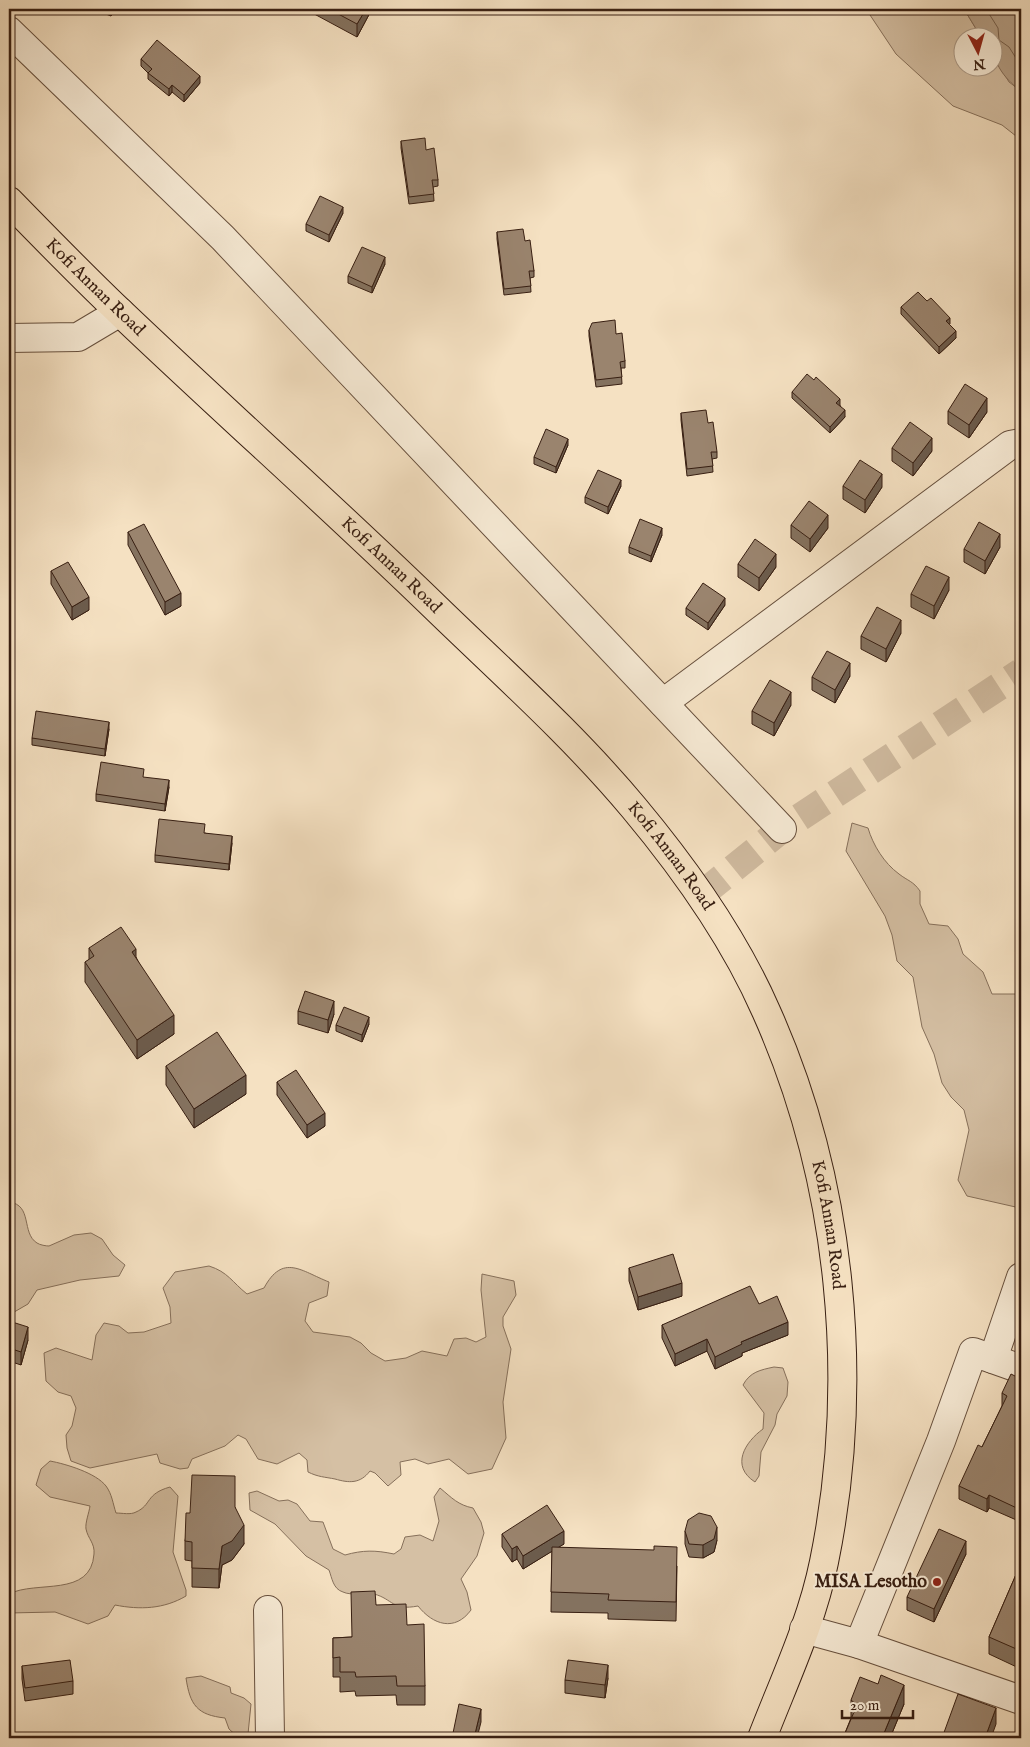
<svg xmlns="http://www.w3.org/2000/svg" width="1030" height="1747" viewBox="0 0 1030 1747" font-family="'IM FELL English',serif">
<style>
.green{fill:#d5c0a4;stroke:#86705b}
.water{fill:#b59f86;stroke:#836c58}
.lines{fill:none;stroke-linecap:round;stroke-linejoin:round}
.shore{stroke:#765f4c;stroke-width:1}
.minor-tunnel{stroke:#cfba9f;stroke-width:28;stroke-dasharray:28 14;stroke-linecap:butt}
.minor-casing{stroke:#67503e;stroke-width:30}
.major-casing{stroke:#381f12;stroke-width:30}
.minor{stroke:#f8ecd7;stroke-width:28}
.major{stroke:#f5e1c2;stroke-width:28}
.wall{fill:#84725f;stroke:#381f12}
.shaded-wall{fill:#6c5c4d;stroke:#381f12}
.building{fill:#9a846e;stroke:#381f12}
.poi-dot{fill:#8f2418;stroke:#f8ecd7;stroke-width:2}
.labels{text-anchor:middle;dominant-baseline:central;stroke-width:4;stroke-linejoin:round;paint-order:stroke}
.street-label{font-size:18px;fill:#381f12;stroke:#f8ecd7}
.poi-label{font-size:18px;font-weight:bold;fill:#381f12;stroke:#f8ecd7;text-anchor:end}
</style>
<rect width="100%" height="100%" fill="#f5e1c2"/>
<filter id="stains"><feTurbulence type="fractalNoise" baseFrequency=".004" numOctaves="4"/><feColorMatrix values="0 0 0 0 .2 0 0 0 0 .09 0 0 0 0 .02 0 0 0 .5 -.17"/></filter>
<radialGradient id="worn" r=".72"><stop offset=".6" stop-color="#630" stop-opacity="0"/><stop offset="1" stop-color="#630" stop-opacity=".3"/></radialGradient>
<g class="green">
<polygon points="866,9 964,9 981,37 962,38 962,68 992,68 993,55 1009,82 1021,91 1021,140 1002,125 953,106 896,54"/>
<path d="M852 823 868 828C873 845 884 863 899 874 908 881 913 881 920 891V904L929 924 948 926 958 939 963 954 983 972 992 994H1018L1021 978 1020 1208 967 1196 958 1180 969 1130 964 1110 951 1097 942 1083 934 1054 922 1027 913 977 897 961 892 935 885 916 846 851Z"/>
<path d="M9 1202C33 1205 21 1233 37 1243 40 1245 46 1246 49 1246L74 1235 91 1233 102 1239 113 1255 125 1265 119 1276 80 1280 37 1290 28 1304 9 1315Z"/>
<path d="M209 1266C228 1272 232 1282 247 1294L264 1288C283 1253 301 1271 329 1282L327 1296 309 1303 305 1321 313 1332 350 1337 361 1343 371 1353 385 1361 406 1358 422 1351 447 1356 454 1339 466 1338 476 1342 486 1337 481 1290 482 1274 514 1281 516 1295 503 1317V1326L511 1349 503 1402 506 1438 492 1469 468 1474 449 1459 428 1464 415 1459 400 1462 401 1475 388 1486 375 1473 370 1471C360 1484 349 1483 335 1479 325 1477 318 1477 308 1472L307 1460 299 1453 277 1464 258 1459 246 1439 238 1435 225 1446 192 1459 188 1468 180 1469 160 1463 157 1454 90 1468 71 1461 67 1448 66 1435 72 1426 76 1408 71 1396 58 1392 46 1381 44 1353 56 1348 92 1360 96 1335 104 1323 119 1326 128 1333 144 1332 171 1323 170 1307 163 1288 175 1272Z"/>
<path d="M774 1367 783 1368 788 1382 787 1396 777 1414 775 1425 761 1452 759 1476 755 1482C730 1466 745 1442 763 1429L764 1413 743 1385C750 1372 760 1370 774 1367Z"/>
<path d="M50 1461C66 1464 96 1473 106 1486 112 1494 113 1504 116 1513 122 1513 131 1515 136 1512 152 1505 145 1494 170 1487L178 1496 173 1552 186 1590V1596C164 1609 140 1610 115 1605L108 1616 88 1624 55 1612 9 1613V1594C36 1580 91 1598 94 1554 95 1543 88 1539 86 1529 85 1523 89 1513 90 1506L50 1497 36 1485 41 1469Z"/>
<path d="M440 1488C452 1498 458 1505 473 1508L481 1522 484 1533 477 1556 461 1579 467 1592 471 1610C455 1632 433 1625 418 1606 392 1611 393 1599 374 1594 365 1592 351 1596 343 1592 333 1589 332 1578 329 1570L306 1556 275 1524 250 1510 249 1493 257 1491 279 1501 288 1500 297 1504 310 1521 323 1522 333 1549 345 1555C363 1550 375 1550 394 1554L401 1549 405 1537 420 1535 433 1541 439 1521 434 1497Z"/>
<path d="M201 1676 230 1687 231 1693 244 1698 251 1704 248 1734 239 1738 229 1729 225 1718C197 1715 190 1705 186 1678Z"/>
</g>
<path class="water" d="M964 9H1021V91C1002 77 992 61 992 38L981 37Z"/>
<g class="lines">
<polyline class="shore" points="986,9 998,28 999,40 1009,47 1021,66"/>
<polyline class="minor-tunnel" points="701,895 782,829 1021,672"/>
<defs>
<g id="minor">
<polyline points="9,31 223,238 782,829"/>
<polyline points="9,338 78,337 120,312"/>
<polyline points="663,703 1010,445 1021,443"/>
<polyline points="993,1359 1021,1277"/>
<polyline points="268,1610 270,1738"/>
<polyline points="804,1629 859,1644 1021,1700"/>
<polyline points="859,1644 941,1441 973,1352 1021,1369"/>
</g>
<g id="major">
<path id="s1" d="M9 201C46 239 83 277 122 314 226 413 333 508 436 608 503 673 574 736 634 808 685 869 734 938 766 1011 842 1180 861 1380 824 1562 812 1622 784 1681 762 1738"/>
</g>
</defs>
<use href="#minor" class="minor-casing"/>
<use href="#major" class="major-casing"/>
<use href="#minor" class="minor"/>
<use href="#major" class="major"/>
</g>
<g class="wall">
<polygon points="93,9 115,9 111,16"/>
<polygon points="305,9 372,9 357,37"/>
<polygon points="141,59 200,83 184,102 172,92 169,96 148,79 148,73 141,66"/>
<polygon points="401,141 426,150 438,180 438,186 433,187 434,201 409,204 401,148"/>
<polygon points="343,213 329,242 306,231 306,224"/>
<polygon points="497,232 525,241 534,271 534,277 530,278 531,292 504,295 497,239"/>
<polygon points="385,264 372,293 348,283 348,276"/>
<polygon points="901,307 950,324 949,325 956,338 939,354 901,314"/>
<polygon points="589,330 616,334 625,361 625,368 621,368 622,384 596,387 589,336"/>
<polygon points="792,392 840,405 845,417 830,433 792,398"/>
<polygon points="948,411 987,412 969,438 948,424"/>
<polygon points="681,413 717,452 717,458 712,459 713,472 687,476 681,420"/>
<polygon points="568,445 556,473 534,464 534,457"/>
<polygon points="892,448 932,451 913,476 892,461"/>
<polygon points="621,486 608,514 585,503 585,497"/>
<polygon points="843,486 882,487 865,513 843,499"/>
<polygon points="791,525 828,528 810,552 791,538"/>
<polygon points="128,532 181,606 165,615 128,545"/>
<polygon points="662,535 651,562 629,553 629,547"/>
<polygon points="1000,547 985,574 964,562 964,549"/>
<polygon points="738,564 776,567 759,591 738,577"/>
<polygon points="51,571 89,610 72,620 51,584"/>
<polygon points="949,590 934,619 911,607 911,594"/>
<polygon points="725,605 708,630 686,615 686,608"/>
<polygon points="901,633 886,662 861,649 861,636"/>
<polygon points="850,676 835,703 812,690 812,677"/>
<polygon points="791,705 774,736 752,724 752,711"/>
<polygon points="109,729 105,756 32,745 32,738"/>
<polygon points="169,787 165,811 96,801 96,794"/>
<polygon points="205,833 232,843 229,870 155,862 155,855"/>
<polygon points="89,948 136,957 174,1034 137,1059 85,982 85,962 89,960"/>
<polygon points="298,1011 334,1014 328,1033 298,1024"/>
<polygon points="369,1024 362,1042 336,1031 336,1025"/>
<polygon points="166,1066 246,1094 194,1128 166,1085"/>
<polygon points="277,1082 325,1126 307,1138 277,1095"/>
<polygon points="629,1268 682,1296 638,1310 629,1281"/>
<polygon points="759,1304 788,1335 742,1353 742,1356 715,1369 707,1351 675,1366 662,1338 662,1325"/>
<polygon points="9,1321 28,1340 21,1365 9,1361"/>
<polygon points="1021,1379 1021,1522 989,1508 987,1512 959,1499 959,1486 982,1447 1002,1406 1002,1393"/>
<polygon points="235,1507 244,1544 232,1560 222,1565 219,1588 192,1587 192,1561 185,1560 185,1541 190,1513"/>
<polygon points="685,1531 717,1540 714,1552 703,1558 689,1557 685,1544"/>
<polygon points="502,1534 564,1544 558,1547 677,1566 676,1621 608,1619 608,1613 551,1612 552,1551 523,1569 517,1559 512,1562 502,1547"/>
<polygon points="966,1554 934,1622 907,1610 907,1597"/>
<polygon points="1021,1563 1021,1669 989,1654 989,1637"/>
<polygon points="376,1605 407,1625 425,1686 425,1705 397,1705 396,1695 356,1696 355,1691 340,1692 340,1677 333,1677 333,1638 352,1637"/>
<polygon points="22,1666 73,1681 73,1694 25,1701 22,1679"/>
<polygon points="608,1678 605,1698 565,1693 565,1680"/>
<polygon points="851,1700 904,1704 890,1738 843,1738 851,1718"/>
</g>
<g class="shaded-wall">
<polygon points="112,9 115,9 111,16 111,10"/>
<polygon points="366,9 372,9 357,37 357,24"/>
<polygon points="200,76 200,83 184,102 184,95"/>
<polygon points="172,85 172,92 169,96 169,89"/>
<polygon points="343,207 343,213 329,242 329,235"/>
<polygon points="385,257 385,264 372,293 372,287"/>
<polygon points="950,318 950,324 946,328 946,321"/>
<polygon points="956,331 956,338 939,354 939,347"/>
<polygon points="987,398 987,412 969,438 969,425"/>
<polygon points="840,399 840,405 836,409 836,403"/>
<polygon points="845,410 845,417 830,433 830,427"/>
<polygon points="932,438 932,451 913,476 913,463"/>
<polygon points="568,439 568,445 556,473 556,467"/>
<polygon points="882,474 882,487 865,513 865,500"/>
<polygon points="621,480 621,486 608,514 608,507"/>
<polygon points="828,515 828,528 810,552 810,539"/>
<polygon points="662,528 662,535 651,562 651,556"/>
<polygon points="1000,534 1000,547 985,574 985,561"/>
<polygon points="776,554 776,567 759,591 759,578"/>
<polygon points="949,577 949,590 934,619 934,606"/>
<polygon points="181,593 181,606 165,615 165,602"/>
<polygon points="89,597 89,610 72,620 72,607"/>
<polygon points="725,598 725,605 708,630 708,623"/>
<polygon points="901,620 901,633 886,662 886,649"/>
<polygon points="850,663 850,676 835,703 835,690"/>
<polygon points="791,692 791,705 774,736 774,723"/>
<polygon points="109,722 109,729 105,756 105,749"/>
<polygon points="169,780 169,787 165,811 165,804"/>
<polygon points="232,836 232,843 229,870 229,864"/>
<polygon points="136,949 136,968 132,952"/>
<polygon points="334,1001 334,1014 328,1033 328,1020"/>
<polygon points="174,1015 174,1034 137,1059 137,1040"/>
<polygon points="369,1017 369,1024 362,1042 362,1035"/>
<polygon points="246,1075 246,1094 194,1128 194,1109"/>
<polygon points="325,1113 325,1126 307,1138 307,1125"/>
<polygon points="682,1283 682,1296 638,1310 638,1297"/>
<polygon points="788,1322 788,1335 742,1353 742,1356 715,1369 715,1357 741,1342"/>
<polygon points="28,1327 28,1340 21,1365 21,1352"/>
<polygon points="707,1339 707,1351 675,1366 675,1354"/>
<polygon points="989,1495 989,1508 987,1512 987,1499"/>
<polygon points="244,1525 244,1544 232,1560 222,1565 219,1588 219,1569 222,1546"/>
<polygon points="13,1527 13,1540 9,1571 9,1558"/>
<polygon points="717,1527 717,1540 714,1552 703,1558 703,1545"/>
<polygon points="564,1531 564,1544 523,1569 523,1556"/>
<polygon points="966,1541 966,1554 934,1622 934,1609"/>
<polygon points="517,1546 517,1559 512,1562 512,1549"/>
<polygon points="608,1665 608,1678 605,1698 605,1685"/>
<polygon points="904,1685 904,1704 890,1738 882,1738"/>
<polygon points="996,1708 996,1724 991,1738 985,1738"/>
<polygon points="481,1709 481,1722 477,1738 474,1738"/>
</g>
<g class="building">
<polygon points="329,9 366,9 357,24"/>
<polygon points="157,40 200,76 184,95 172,85 169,89 148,73 152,69 141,59"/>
<polygon points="425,138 426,150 434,148 438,180 432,180 434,194 409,197 401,141"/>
<polygon points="320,196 343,207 329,235 306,224"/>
<polygon points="523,229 525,241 530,240 534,271 529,271 531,286 504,289 497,232"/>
<polygon points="362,247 385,257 372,287 348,276"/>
<polygon points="918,292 927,301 931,298 950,318 946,321 956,331 939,347 901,307"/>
<polygon points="615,320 616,334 622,333 625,361 620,362 622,377 596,380 589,330 592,323"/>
<polygon points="807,374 814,380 816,377 840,399 836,403 845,410 830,427 792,392"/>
<polygon points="965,384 987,398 969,425 948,411"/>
<polygon points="706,410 708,423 713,422 717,452 711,452 713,466 687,469 681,413"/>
<polygon points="910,422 932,438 913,463 892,448"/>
<polygon points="546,429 568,439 556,467 534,457"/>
<polygon points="860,460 882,474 865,500 843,486"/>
<polygon points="598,470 621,480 608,507 585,497"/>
<polygon points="809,501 828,515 810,539 791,525"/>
<polygon points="640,519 662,528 651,556 629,547"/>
<polygon points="979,522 1000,534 985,561 964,549"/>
<polygon points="144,524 181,593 165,602 128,532"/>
<polygon points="755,539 776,554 759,578 738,564"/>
<polygon points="68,562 89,597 72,607 51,571"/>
<polygon points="926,566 949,577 934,606 911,594"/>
<polygon points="703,583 725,598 708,623 686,608"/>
<polygon points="877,607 901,620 886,649 861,636"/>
<polygon points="827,651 850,663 835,690 812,677"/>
<polygon points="770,680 791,692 774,723 752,711"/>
<polygon points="36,711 109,722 105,749 32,738"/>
<polygon points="101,762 144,769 143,777 169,780 165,804 96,794"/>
<polygon points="159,819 205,824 204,833 232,836 229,864 155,855"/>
<polygon points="121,927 136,949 132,952 174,1015 137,1040 85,962 94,956 89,948"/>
<polygon points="305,991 334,1001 328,1020 298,1011"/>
<polygon points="344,1007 369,1017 362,1035 336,1025"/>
<polygon points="217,1032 246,1075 194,1109 166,1066"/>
<polygon points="296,1070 325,1113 307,1125 277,1082"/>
<polygon points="673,1254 682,1283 638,1297 629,1268"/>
<polygon points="750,1286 759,1304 777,1296 788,1322 741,1342 742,1344 715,1357 707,1339 675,1354 662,1325"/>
<polygon points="9,1321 28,1327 21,1352 9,1348"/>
<polygon points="1011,1374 1021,1379 1021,1510 989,1495 987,1499 959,1486 978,1445 982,1447 1007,1396 1002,1393"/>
<polygon points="192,1475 235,1476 235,1507 244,1525 232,1541 222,1546 219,1569 192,1568 192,1542 185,1541 186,1513 190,1513"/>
<polygon points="547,1505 564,1531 523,1556 517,1546 512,1549 502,1534"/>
<polygon points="699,1513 711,1516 717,1527 714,1539 703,1545 689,1544 685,1531 688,1520"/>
<polygon points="9,1526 13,1527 9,1558"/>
<polygon points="939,1529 966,1541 934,1609 907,1597"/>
<polygon points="654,1546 677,1547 676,1602 608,1600 609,1594 551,1592 552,1547 654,1550"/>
<polygon points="1021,1563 1021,1611 1019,1617 1021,1618 1021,1651 989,1637"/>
<polygon points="375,1591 376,1605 406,1604 407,1625 424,1624 425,1686 397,1686 396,1676 356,1677 355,1672 340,1672 340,1657 333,1658 333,1638 352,1637 351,1592"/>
<polygon points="70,1660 73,1681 25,1688 22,1666"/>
<polygon points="568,1660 608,1665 605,1685 565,1680"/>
<polygon points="881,1675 904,1685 882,1738 843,1738 857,1705 851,1700 860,1677 878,1684"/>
<polygon points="958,1694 996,1708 985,1738 942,1738"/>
<polygon points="459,1704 481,1709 474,1738 452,1738"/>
</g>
<circle class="poi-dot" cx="937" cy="1582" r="5"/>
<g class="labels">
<g class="street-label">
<text stroke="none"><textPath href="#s1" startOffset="122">Kofi Annan Road</textPath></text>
<text stroke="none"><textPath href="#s1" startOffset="528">Kofi Annan Road</textPath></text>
<text stroke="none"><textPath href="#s1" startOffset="932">Kofi Annan Road</textPath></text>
<text stroke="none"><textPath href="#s1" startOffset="1338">Kofi Annan Road</textPath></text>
</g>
<g class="poi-label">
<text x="927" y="1582">MISA Lesotho</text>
</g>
</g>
<rect width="1030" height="1747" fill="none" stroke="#f5e1c2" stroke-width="30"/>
<rect x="10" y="10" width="1010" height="1727" fill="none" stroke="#381f12" stroke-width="2.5"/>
<rect x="15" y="15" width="1000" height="1717" fill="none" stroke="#381f12"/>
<g transform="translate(978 52) rotate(174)"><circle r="24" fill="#f8ecd7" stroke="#ab9a88"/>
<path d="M0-4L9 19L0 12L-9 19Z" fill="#8f2418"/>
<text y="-8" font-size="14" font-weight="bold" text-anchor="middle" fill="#381f12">N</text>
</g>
<path d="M842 1710v8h71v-8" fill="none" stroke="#381f12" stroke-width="2.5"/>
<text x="850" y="1710" font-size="15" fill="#381f12" stroke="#f8ecd7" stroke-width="4" paint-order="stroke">20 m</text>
<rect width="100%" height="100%" filter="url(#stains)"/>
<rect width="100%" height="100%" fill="url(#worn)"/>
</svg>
